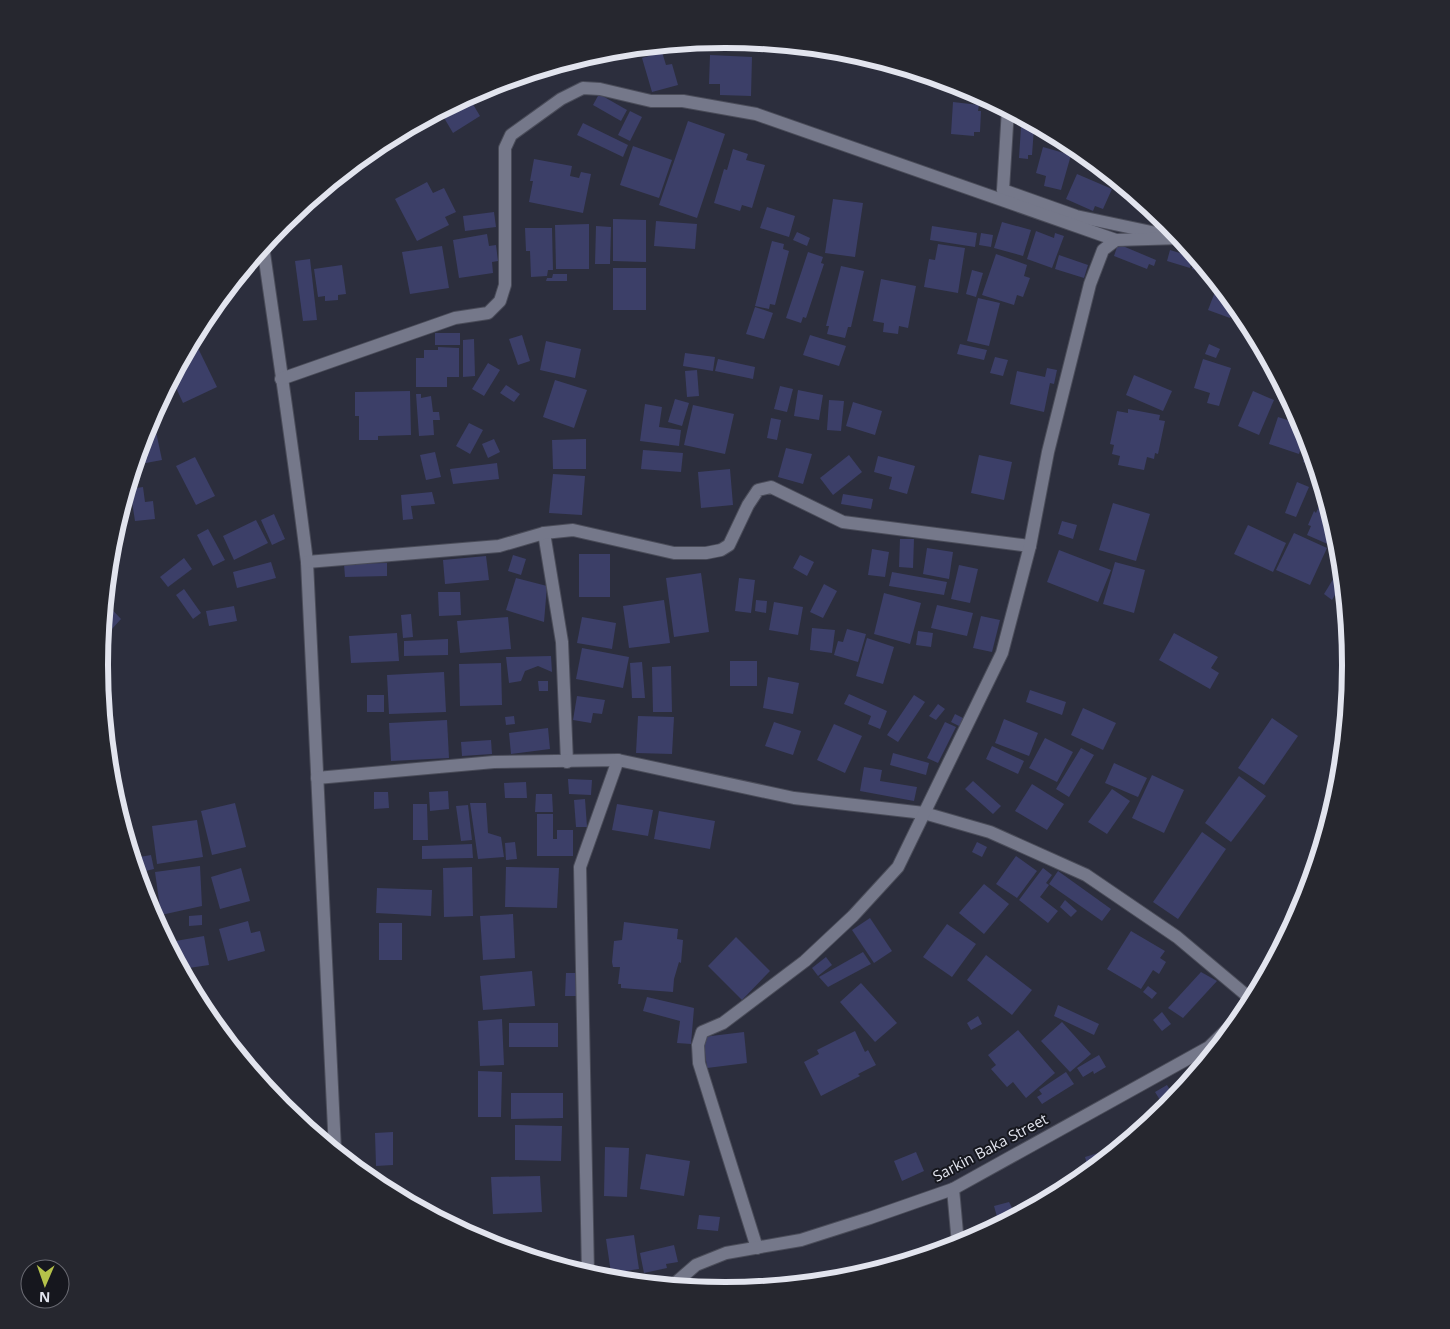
<svg xmlns="http://www.w3.org/2000/svg" width="1450" height="1329" viewBox="0 0 1450 1329" font-family="'Open Sans',sans-serif">
<style>
.building{fill:#3c3f68}
.lines{fill:none;stroke-linecap:round;stroke-linejoin:round}
.minor-casing{stroke:#4a4c59;stroke-width:14}
.minor{stroke:#75788a;stroke-width:12}
.labels{text-anchor:middle;dominant-baseline:central;stroke-width:4;stroke-linejoin:round;paint-order:stroke}
.street-label{font-size:15px;fill:#e2e4ee;stroke:#16171e}
.rim{fill:none;stroke:#e2e4ee;stroke-width:6}
</style>
<rect width="100%" height="100%" fill="#2c2e3d"/>
<g class="building">
<polygon points="662,52 666,65 672,64 678,85 652,92 642,58"/>
<polygon points="710,55 752,57 751,96 720,95 720,84 709,84"/>
<polygon points="960,85 985,97 985,98 958,89"/>
<polygon points="599,94 627,110 621,121 593,105"/>
<polygon points="468,96 480,116 453,133 440,111"/>
<polygon points="953,102 979,105 978,111 981,111 980,132 974,132 974,136 951,134"/>
<polygon points="630,111 642,117 630,141 618,135"/>
<polygon points="1024,118 1046,130 1046,131 1022,124"/>
<polygon points="688,121 725,134 697,218 659,205"/>
<polygon points="583,123 628,145 623,157 577,135"/>
<polygon points="1021,127 1034,128 1032,155 1028,155 1028,159 1019,158"/>
<polygon points="633,146 672,160 659,198 620,185"/>
<polygon points="1043,147 1071,155 1061,190 1044,186 1046,176 1036,173"/>
<polygon points="733,149 748,154 746,160 765,165 752,208 742,205 740,211 714,203 724,169 727,170"/>
<polygon points="534,159 572,166 570,176 579,178 581,172 591,174 583,213 529,202 533,181 530,181"/>
<polygon points="1077,174 1112,189 1103,209 1095,206 1093,211 1066,199"/>
<polygon points="427,182 433,193 444,188 456,212 445,217 449,225 417,241 395,199"/>
<polygon points="833,199 863,203 855,257 825,253"/>
<polygon points="767,207 795,216 789,237 760,228"/>
<polygon points="494,212 496,227 465,231 463,216"/>
<polygon points="613,219 646,220 646,262 613,261"/>
<polygon points="656,221 697,224 695,249 654,246"/>
<polygon points="1002,222 1031,230 1023,256 994,248"/>
<polygon points="589,224 589,269 556,269 555,225"/>
<polygon points="596,226 611,227 610,264 595,264"/>
<polygon points="932,226 977,233 975,247 930,240"/>
<polygon points="525,228 552,228 553,270 548,270 547,276 531,277 530,251 526,251"/>
<polygon points="1036,231 1054,238 1055,233 1064,236 1052,268 1027,259"/>
<polygon points="797,232 810,238 807,246 793,240"/>
<polygon points="981,233 993,235 991,247 979,245"/>
<polygon points="487,234 489,246 496,245 498,261 492,262 493,273 459,278 453,240"/>
<polygon points="772,241 784,244 783,249 789,251 775,305 770,304 769,309 755,306"/>
<polygon points="938,244 965,248 958,293 924,287 929,259 935,260"/>
<polygon points="1118,244 1156,260 1154,266 1149,264 1147,269 1114,256"/>
<polygon points="442,246 449,288 410,294 402,252"/>
<polygon points="1170,250 1193,257 1190,268 1167,261"/>
<polygon points="808,252 823,257 821,263 824,264 806,318 803,317 801,323 786,318"/>
<polygon points="996,254 1027,265 1024,276 1030,278 1023,297 1017,295 1014,305 982,295"/>
<polygon points="1059,255 1088,265 1084,278 1055,269"/>
<polygon points="1195,258 1198,259 1210,274 1192,269"/>
<polygon points="310,259 317,320 303,321 295,261"/>
<polygon points="342,265 346,294 338,295 338,300 325,301 325,296 318,297 314,269"/>
<polygon points="841,266 864,271 851,327 848,327 845,338 827,334 829,326 826,326"/>
<rect x="613" y="268" width="33" height="42"/>
<polygon points="972,270 983,273 976,297 966,294"/>
<polygon points="553,274 567,274 567,281 546,281 547,278 552,278"/>
<polygon points="881,279 916,286 908,328 899,326 898,334 883,332 884,323 873,321"/>
<polygon points="1218,284 1235,305 1230,318 1208,310"/>
<polygon points="978,298 1000,303 989,346 967,341"/>
<polygon points="755,307 773,313 764,339 746,334"/>
<rect x="435" y="333" width="25" height="12"/>
<polygon points="522,335 530,361 518,365 509,339"/>
<polygon points="810,335 846,346 839,366 803,355"/>
<polygon points="474,339 475,376 463,377 463,340"/>
<polygon points="546,341 581,349 575,378 540,370"/>
<polygon points="196,344 217,387 183,403 172,379 188,348"/>
<polygon points="960,344 987,350 984,360 957,354"/>
<polygon points="1209,344 1220,349 1216,358 1205,354"/>
<polygon points="438,347 459,348 459,377 447,377 447,387 416,387 416,358 424,358 424,350 438,350"/>
<polygon points="685,353 715,357 713,371 683,366"/>
<polygon points="995,357 1008,360 1003,376 990,373"/>
<polygon points="718,359 755,367 753,379 715,371"/>
<polygon points="1203,359 1231,368 1219,406 1207,403 1210,393 1194,388"/>
<polygon points="488,363 500,370 484,396 472,389"/>
<polygon points="1047,368 1057,370 1054,384 1050,383 1044,412 1010,404 1017,371 1045,377"/>
<polygon points="697,370 699,396 687,397 685,371"/>
<polygon points="1134,375 1172,391 1163,411 1126,395"/>
<polygon points="555,380 587,390 574,428 543,417"/>
<polygon points="506,385 520,394 514,402 500,393"/>
<polygon points="780,386 793,389 787,412 774,409"/>
<polygon points="798,390 823,395 819,420 794,416"/>
<polygon points="410,391 411,435 378,436 378,440 359,440 359,416 355,416 355,392"/>
<polygon points="1253,391 1274,400 1259,435 1238,426"/>
<polygon points="416,394 421,394 421,398 431,396 433,412 439,412 440,420 433,420 434,435 419,436"/>
<polygon points="675,399 689,403 682,426 668,422"/>
<polygon points="829,400 844,401 841,431 827,430"/>
<polygon points="853,402 882,411 875,435 846,426"/>
<polygon points="645,404 662,407 659,427 681,430 679,446 640,441"/>
<polygon points="693,405 734,414 725,454 684,445"/>
<polygon points="1128,409 1160,415 1159,420 1165,421 1158,454 1155,453 1154,459 1147,457 1144,470 1118,465 1120,456 1112,454 1114,445 1110,444 1117,411 1128,413"/>
<polygon points="1278,417 1303,425 1309,446 1302,444 1299,454 1269,444"/>
<polygon points="771,418 781,420 777,440 767,438"/>
<polygon points="154,422 162,460 135,465 147,425"/>
<polygon points="469,423 483,430 470,454 456,446"/>
<polygon points="494,439 500,452 488,458 482,444"/>
<polygon points="586,439 586,469 553,469 552,440"/>
<polygon points="786,448 812,454 803,484 778,477"/>
<polygon points="1308,449 1311,450 1316,467 1303,462"/>
<polygon points="643,450 683,453 681,472 641,469"/>
<polygon points="435,452 441,477 426,480 420,455"/>
<polygon points="849,455 862,472 833,495 820,478"/>
<polygon points="979,455 1012,462 1004,500 971,493"/>
<polygon points="878,456 915,466 907,494 889,489 892,477 874,472"/>
<polygon points="195,457 215,496 196,505 176,466"/>
<polygon points="497,463 499,479 453,484 450,469"/>
<polygon points="730,469 733,505 701,508 698,472"/>
<polygon points="553,474 585,476 582,515 549,513"/>
<polygon points="1297,482 1309,487 1296,517 1285,513"/>
<polygon points="143,487 145,502 153,501 155,519 135,521 130,489"/>
<polygon points="432,492 435,504 411,506 413,519 403,520 401,495"/>
<polygon points="843,494 873,499 871,509 841,504"/>
<polygon points="1321,501 1327,504 1339,549 1307,535 1311,526 1308,525 1314,511 1316,513"/>
<polygon points="1113,503 1150,514 1136,561 1099,550"/>
<polygon points="274,514 285,539 272,545 261,520"/>
<polygon points="256,520 268,543 234,560 223,536"/>
<polygon points="1062,521 1077,525 1073,539 1058,534"/>
<polygon points="1248,525 1286,543 1273,572 1234,554"/>
<polygon points="208,529 225,560 213,566 197,535"/>
<polygon points="1294,533 1327,548 1310,585 1276,570"/>
<polygon points="900,539 914,539 913,568 899,567"/>
<polygon points="927,548 953,552 949,579 923,574"/>
<polygon points="872,549 889,552 885,577 868,575"/>
<polygon points="1059,550 1111,570 1098,602 1047,582"/>
<rect x="579" y="554" width="31" height="43"/>
<polygon points="513,555 526,559 521,575 508,571"/>
<polygon points="800,555 814,562 807,576 793,568"/>
<polygon points="486,556 489,580 445,584 443,560"/>
<polygon points="184,558 192,569 168,587 160,577"/>
<polygon points="271,562 276,578 237,588 233,572"/>
<polygon points="1115,562 1145,570 1134,613 1103,604"/>
<polygon points="387,563 387,576 345,577 344,564"/>
<polygon points="959,565 978,569 970,603 951,599"/>
<polygon points="892,572 947,582 944,595 889,586"/>
<polygon points="701,573 709,632 674,637 666,578"/>
<polygon points="1335,576 1343,582 1332,600 1324,594"/>
<polygon points="516,578 547,586 544,622 506,610"/>
<polygon points="739,578 755,580 751,613 735,611"/>
<polygon points="824,584 837,591 823,618 810,612"/>
<polygon points="184,589 201,613 193,619 176,595"/>
<polygon points="438,592 460,592 461,615 439,616"/>
<polygon points="884,593 921,603 910,644 874,634"/>
<polygon points="664,600 670,643 629,648 623,606"/>
<polygon points="756,600 767,601 766,613 755,611"/>
<polygon points="105,602 121,619 102,640"/>
<polygon points="774,602 803,607 798,635 769,630"/>
<polygon points="937,605 973,613 967,636 931,628"/>
<polygon points="234,606 237,621 209,626 206,611"/>
<polygon points="411,614 413,637 403,638 401,615"/>
<polygon points="981,616 1000,620 992,652 973,648"/>
<polygon points="508,617 511,649 460,653 457,621"/>
<polygon points="582,617 616,623 612,649 577,643"/>
<polygon points="812,628 835,630 832,653 810,650"/>
<polygon points="847,629 866,634 858,662 834,655 838,641 843,642"/>
<polygon points="918,631 933,633 931,647 916,645"/>
<polygon points="397,633 399,661 351,663 349,636"/>
<polygon points="1174,633 1218,657 1211,668 1219,673 1210,689 1159,660"/>
<polygon points="867,638 894,647 883,684 856,676"/>
<polygon points="448,639 448,655 404,656 404,641"/>
<polygon points="582,648 629,657 623,688 576,679"/>
<polygon points="551,656 552,672 538,666 525,671 521,681 509,683 506,657"/>
<rect x="730" y="661" width="27" height="25"/>
<polygon points="642,662 645,698 632,698 630,663"/>
<polygon points="501,663 502,705 460,706 459,664"/>
<polygon points="671,666 672,712 653,712 652,667"/>
<polygon points="444,672 446,712 389,714 387,675"/>
<polygon points="768,677 799,683 793,714 763,708"/>
<polygon points="538,681 548,681 548,691 539,691"/>
<polygon points="1030,690 1066,702 1062,715 1026,702"/>
<polygon points="849,694 887,711 880,729 868,724 871,716 844,704"/>
<rect x="367" y="695" width="17" height="17"/>
<polygon points="914,695 925,702 898,742 887,735"/>
<polygon points="577,696 605,700 602,714 593,713 591,723 573,720"/>
<polygon points="938,704 945,709 936,720 929,716"/>
<polygon points="1083,708 1116,723 1103,750 1071,735"/>
<polygon points="955,714 965,719 961,727 951,722"/>
<polygon points="514,716 515,724 506,725 505,717"/>
<polygon points="638,716 674,717 672,754 636,753"/>
<polygon points="1272,718 1298,736 1264,785 1238,768"/>
<polygon points="1004,719 1038,733 1029,756 995,743"/>
<polygon points="447,720 449,758 391,761 389,723"/>
<polygon points="774,722 801,731 793,755 765,746"/>
<polygon points="945,722 956,727 938,763 927,758"/>
<polygon points="834,724 862,736 845,773 817,760"/>
<polygon points="548,728 550,749 511,754 509,733"/>
<polygon points="1045,738 1073,752 1057,782 1029,768"/>
<polygon points="491,740 492,754 462,756 461,742"/>
<polygon points="992,746 1024,761 1018,774 986,759"/>
<polygon points="1081,748 1094,755 1069,797 1056,789"/>
<polygon points="893,753 929,763 926,775 890,765"/>
<polygon points="1114,763 1147,778 1138,797 1105,783"/>
<polygon points="864,767 882,770 880,781 917,787 914,801 860,791"/>
<polygon points="1152,775 1184,790 1164,833 1132,818"/>
<polygon points="1239,776 1266,796 1231,842 1205,823"/>
<polygon points="568,779 592,780 591,795 569,794"/>
<polygon points="973,781 1001,806 993,814 965,789"/>
<polygon points="526,782 527,798 505,798 504,783"/>
<polygon points="1032,784 1064,804 1047,830 1015,811"/>
<polygon points="1112,789 1130,801 1107,834 1088,822"/>
<polygon points="448,791 449,809 430,811 429,792"/>
<polygon points="374,792 388,792 389,808 374,809"/>
<polygon points="536,794 552,794 553,812 535,812"/>
<polygon points="585,799 587,827 576,827 574,800"/>
<polygon points="235,803 246,847 212,855 201,811"/>
<polygon points="470,803 486,803 488,833 501,837 504,857 478,859"/>
<polygon points="413,804 427,804 428,840 413,840"/>
<polygon points="617,804 653,810 648,836 612,830"/>
<polygon points="468,805 472,840 461,841 456,806"/>
<polygon points="659,811 715,821 710,849 654,839"/>
<polygon points="537,814 553,814 553,839 557,839 557,830 573,830 573,856 537,856"/>
<polygon points="197,820 203,857 157,864 152,826"/>
<polygon points="1202,832 1226,849 1178,919 1153,902"/>
<polygon points="515,842 517,859 506,860 505,843"/>
<polygon points="977,842 987,847 982,857 972,852"/>
<polygon points="472,844 473,858 422,859 422,846"/>
<polygon points="151,855 154,869 137,873 134,858"/>
<polygon points="1016,856 1037,871 1017,898 996,884"/>
<polygon points="200,866 202,906 161,915 155,872"/>
<polygon points="472,867 473,916 444,917 443,868"/>
<polygon points="506,867 559,868 557,908 505,907"/>
<polygon points="241,868 250,901 220,909 211,877"/>
<polygon points="1043,868 1052,875 1046,883 1049,885 1040,897 1058,911 1048,923 1019,900"/>
<polygon points="1058,871 1111,909 1102,921 1049,884"/>
<polygon points="984,884 1009,904 984,934 959,913"/>
<polygon points="377,888 432,890 431,916 376,913"/>
<polygon points="1065,900 1077,911 1071,917 1060,907"/>
<polygon points="513,914 515,958 483,960 480,916"/>
<polygon points="202,915 202,925 189,926 189,916"/>
<polygon points="870,918 892,951 874,963 852,930"/>
<polygon points="248,921 251,933 260,931 265,951 228,961 219,929"/>
<polygon points="624,922 678,929 677,939 683,940 681,963 679,962 674,979 673,992 621,988 621,984 618,984 620,967 613,967 612,962 614,941 622,940"/>
<rect x="379" y="923" width="23" height="37"/>
<polygon points="947,924 976,944 952,977 923,957"/>
<polygon points="1131,931 1165,951 1160,958 1166,962 1159,974 1153,970 1141,989 1107,969"/>
<polygon points="204,936 209,965 182,969 171,949 170,942"/>
<polygon points="736,937 770,971 742,1000 708,966"/>
<polygon points="863,952 871,964 828,987 819,977"/>
<polygon points="986,955 1032,990 1012,1015 967,980"/>
<polygon points="826,957 832,965 818,976 812,968"/>
<polygon points="532,971 535,1006 483,1010 480,976"/>
<polygon points="1201,972 1217,981 1183,1018 1168,1008"/>
<polygon points="566,973 577,973 576,996 565,996"/>
<polygon points="861,983 897,1023 875,1042 840,1002"/>
<polygon points="1148,986 1157,993 1152,999 1143,992"/>
<polygon points="647,997 694,1008 691,1044 677,1043 680,1021 643,1011"/>
<polygon points="1058,1005 1099,1024 1094,1035 1054,1016"/>
<polygon points="1162,1012 1171,1024 1162,1031 1153,1020"/>
<polygon points="978,1016 982,1024 971,1030 967,1023"/>
<polygon points="502,1019 504,1065 480,1066 478,1021"/>
<polygon points="1062,1022 1091,1054 1070,1072 1041,1041"/>
<rect x="509" y="1023" width="49" height="24"/>
<polygon points="1018,1030 1055,1073 1026,1098 1013,1082 1007,1087 991,1069 996,1065 988,1055"/>
<polygon points="855,1031 865,1052 868,1050 876,1065 858,1074 860,1076 821,1096 804,1062 819,1054 817,1050"/>
<polygon points="744,1032 747,1063 707,1068 703,1037"/>
<polygon points="1099,1055 1106,1067 1094,1074 1093,1071 1083,1077 1077,1068"/>
<polygon points="478,1071 502,1072 501,1117 478,1117"/>
<polygon points="1066,1072 1074,1084 1042,1104 1037,1097 1042,1094 1039,1090"/>
<polygon points="1167,1085 1172,1093 1160,1100 1155,1092"/>
<polygon points="511,1093 563,1093 563,1118 511,1119"/>
<polygon points="515,1125 562,1126 561,1161 515,1160"/>
<polygon points="393,1132 393,1165 376,1166 375,1133"/>
<polygon points="605,1147 629,1148 627,1197 604,1196"/>
<polygon points="1118,1147 1118,1148 1089,1171 1085,1157"/>
<polygon points="916,1152 924,1171 902,1181 894,1161"/>
<polygon points="646,1154 690,1161 684,1196 640,1189"/>
<polygon points="540,1176 542,1212 493,1214 491,1177"/>
<polygon points="1009,1202 1016,1215 999,1224 994,1206"/>
<polygon points="699,1215 720,1217 718,1231 697,1229"/>
<polygon points="634,1235 639,1269 611,1273 606,1239"/>
<polygon points="674,1245 678,1262 666,1264 667,1268 644,1273 640,1253"/>
<polygon points="925,1246 929,1254 918,1257 915,1250"/>
</g>
<g class="lines">
<defs>
<g id="minor">
<polyline points="1008,109 1003,190 1076,216 1161,234"/>
<path d="M263 246C278 351 294 456 307 562L335 1150"/>
<polyline points="281,379 455,318 488,313 500,301 505,285 505,148 511,135 561,99 583,88 600,89 651,101 683,101 756,114 1116,240"/>
<polyline points="544,533 562,642 567,762"/>
<polyline points="307,562 499,546 544,533 573,530 674,553 706,553 721,550 729,545 748,505 758,490 771,487 843,522 1030,546"/>
<polyline points="317,778 494,762 618,760 794,798 924,813 990,832 1086,875 1177,937 1252,1000"/>
<polyline points="953,1189 958,1244"/>
<polyline points="757,1248 699,1063 698,1045 702,1032 723,1023 805,961 853,916 898,867 1002,653 1030,546 1048,452 1090,284 1103,250 1116,240 1180,238"/>
<polyline points="588,1274 580,867 618,760"/>
<polyline points="673,1285 696,1265 726,1253 801,1240 870,1218 953,1189 1209,1047 1246,1011"/>
</g>
</defs>
<use href="#minor" class="minor-casing"/>
<use href="#minor" class="minor"/>
</g>
<g class="labels">
<g class="street-label">
<text transform="translate(990 1147) rotate(-28)">Sarkin Baka Street</text>
</g>
</g>
<path d="M0 0H1450V1329H0ZM108 665a617 617 0 1 1 1234 0a617 617 0 1 1-1234 0Z" fill="#26272f" fill-rule="evenodd"/>
<path class="rim" d="M108 665a617 617 0 1 1 1234 0a617 617 0 1 1-1234 0Z"/>
<g transform="translate(45 1284) rotate(182)"><circle r="24" fill="#16171e" stroke="#686971"/>
<path d="M0-4L9 19L0 12L-9 19Z" fill="#b5c24a"/>
<text y="-8" font-size="14" font-weight="bold" text-anchor="middle" fill="#e2e4ee">N</text>
</g>
</svg>
